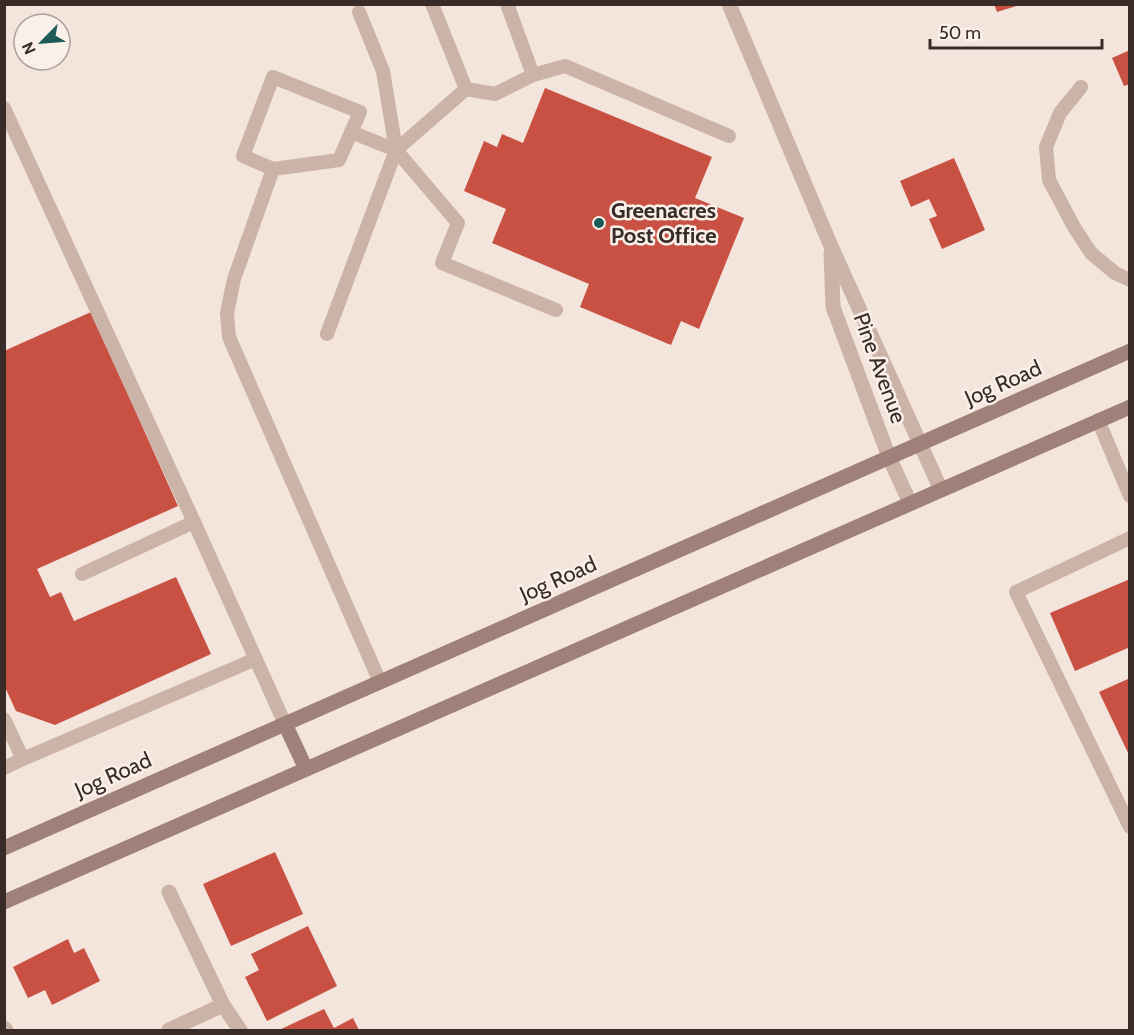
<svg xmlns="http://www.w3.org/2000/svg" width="1134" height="1035" viewBox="0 0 1134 1035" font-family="Cabin,sans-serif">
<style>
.building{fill:#c95144}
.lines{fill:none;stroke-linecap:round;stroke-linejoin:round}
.lane{stroke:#cbb3a8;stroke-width:14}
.street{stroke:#cbb3a8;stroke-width:15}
.secondary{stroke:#9f8179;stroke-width:15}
.poi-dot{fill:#1c5b56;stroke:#faf0e9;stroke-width:2}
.labels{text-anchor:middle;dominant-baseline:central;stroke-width:5;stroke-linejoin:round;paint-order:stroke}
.poi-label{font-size:22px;font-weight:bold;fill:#382b28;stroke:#faf0e9;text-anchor:start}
.street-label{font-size:22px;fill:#382b28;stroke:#faf0e9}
</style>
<rect width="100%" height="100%" fill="#f3e5dc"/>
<g class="building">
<polygon points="994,4 1020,4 1020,5 997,12"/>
<polygon points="1130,50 1130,84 1124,86 1112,58"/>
<polygon points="545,88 712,157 695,198 744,218 699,329 681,321 671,345 580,307 589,284 492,243 506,209 464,191 484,141 497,147 502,134 523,143"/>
<polygon points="954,158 985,230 942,249 929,219 937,216 929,199 911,207 900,181"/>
<polygon points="91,312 178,506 37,569 50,597 61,592 74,621 176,577 211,654 55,725 16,711 4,685 4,351"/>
<polygon points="1130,579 1130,647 1075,671 1050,613"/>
<polygon points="1130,678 1130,757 1099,692"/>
<polygon points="275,852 303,914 231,946 203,884"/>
<polygon points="308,926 337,986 267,1021 245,977 259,970 251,954"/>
<polygon points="68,939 74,953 84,948 100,981 52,1005 45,990 28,998 13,967"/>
<polygon points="324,1009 334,1028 353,1018 359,1030 279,1030"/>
</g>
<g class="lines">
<g class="lane">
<polyline points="359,12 383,71 396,150 458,223 442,263 556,310"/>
<polyline points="533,75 565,66 729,136"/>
<polygon points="273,77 360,112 339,160 273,169 243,156"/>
<polyline points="1081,87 1060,113 1046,147 1049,180 1074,227 1091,253 1115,273 1130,280"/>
<polyline points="466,89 495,94 533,75 507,4"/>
<polyline points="4,108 194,522"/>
<polyline points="396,150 466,89 432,4"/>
<polyline points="273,169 234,279 227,313 229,337 380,682"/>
<polyline points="327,334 396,150 351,132"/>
<polyline points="1098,420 1130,496"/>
<polyline points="1130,538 1016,592 1130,827"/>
<polyline points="82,574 194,522 285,724"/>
<polyline points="4,719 23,759 4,768"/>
<polyline points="23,759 256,659"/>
</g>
<g class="street">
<polyline points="729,4 830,244 941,490"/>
<polyline points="831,253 833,307 889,457 910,503"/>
<polyline points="169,892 223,1005 240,1030"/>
<polyline points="4,1028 6,1030"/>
<polyline points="169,1030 223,1005"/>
</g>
<g class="secondary">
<polyline points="285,724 306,769"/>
<polyline points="4,848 1130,351"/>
<polyline points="4,902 1130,407"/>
</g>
</g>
<circle class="poi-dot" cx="599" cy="223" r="6"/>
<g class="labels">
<g class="poi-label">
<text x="611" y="210">Greenacres<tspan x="611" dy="25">Post Office</tspan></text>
</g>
<g class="street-label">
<text transform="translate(880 368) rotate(70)">Pine Avenue</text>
<text transform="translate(1003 383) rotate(-24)">Jog Road</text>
<text transform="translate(558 579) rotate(-24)">Jog Road</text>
<text transform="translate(113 775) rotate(-24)">Jog Road</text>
</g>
</g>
<rect width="1134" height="1035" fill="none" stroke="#382b28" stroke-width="12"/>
<g transform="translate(42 42) rotate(245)"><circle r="28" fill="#faf0e9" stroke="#aca19c" stroke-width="1.5"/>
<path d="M0-4.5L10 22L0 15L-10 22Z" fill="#1c5b56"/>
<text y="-9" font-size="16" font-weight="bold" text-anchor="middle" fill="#382b28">N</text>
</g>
<path d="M930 39v9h172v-9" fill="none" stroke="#382b28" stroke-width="3"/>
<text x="939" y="39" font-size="18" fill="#382b28" stroke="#faf0e9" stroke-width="4.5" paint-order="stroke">50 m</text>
</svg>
